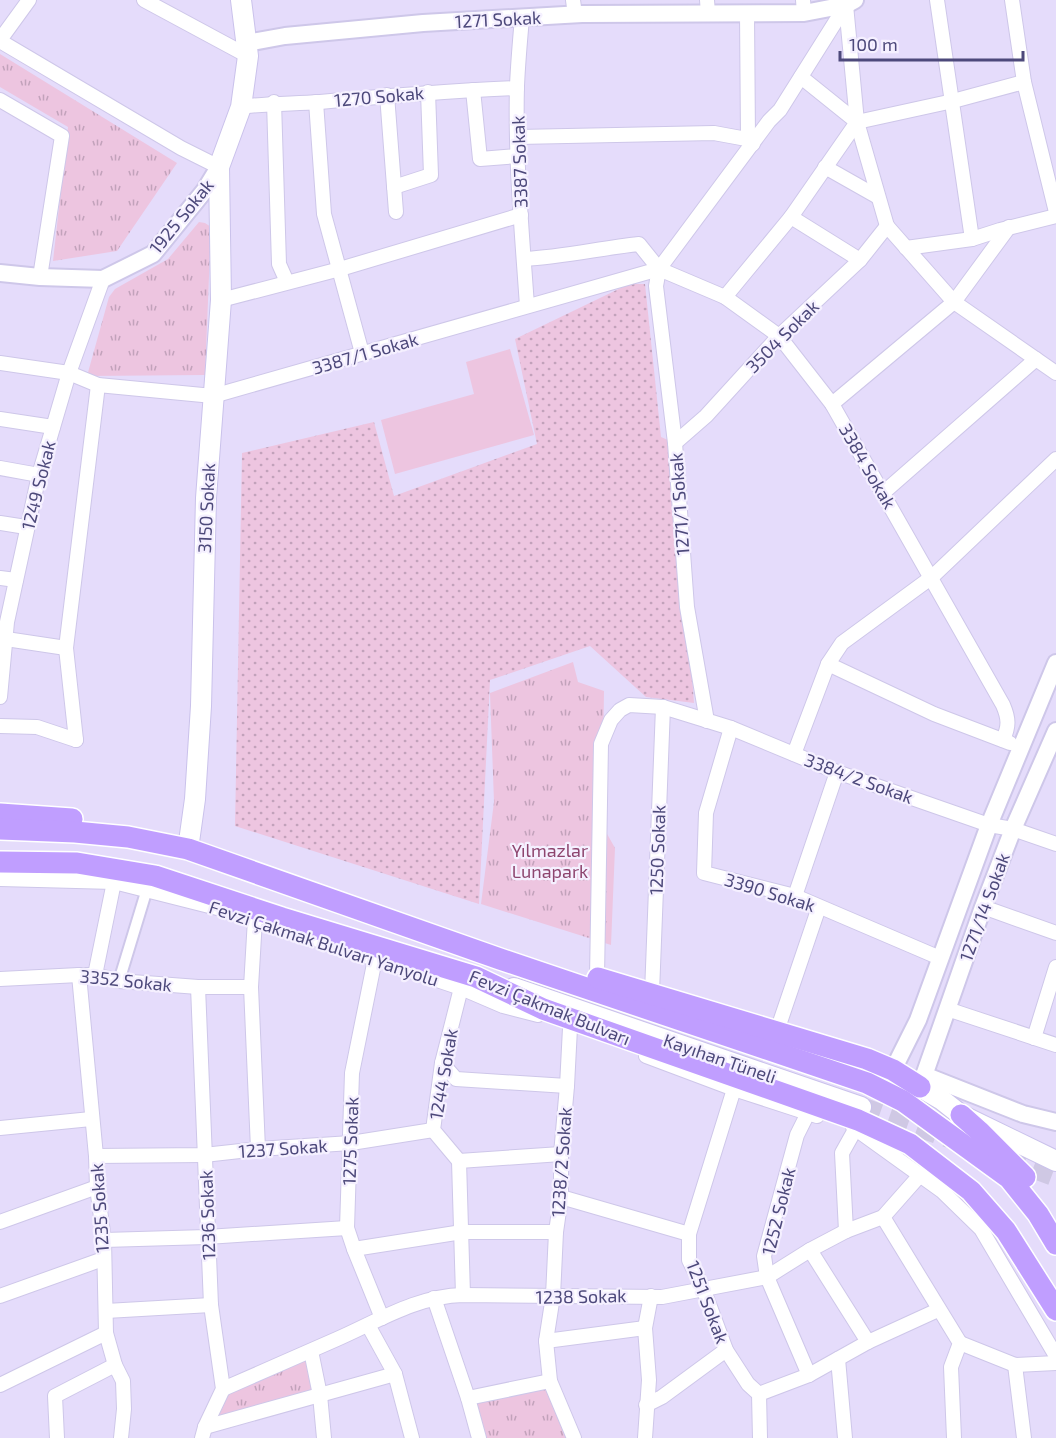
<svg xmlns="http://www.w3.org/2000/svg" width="1056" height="1438" viewBox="0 0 1056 1438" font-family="'Exo 2',sans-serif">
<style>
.residential{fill:#e5dcfb}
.grass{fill:url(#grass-dots)}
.park{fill:url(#park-tufts)}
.pitch{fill:#edc5e0}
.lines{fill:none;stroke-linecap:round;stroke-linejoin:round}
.secondary-tunnel{stroke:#cfc8e4;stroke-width:20;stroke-dasharray:20 10;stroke-linecap:butt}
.pedestrian-casing{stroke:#cec7e9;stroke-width:14}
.minor-casing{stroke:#cec7e9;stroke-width:16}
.tertiary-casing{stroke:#cec7e9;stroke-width:20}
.secondary-casing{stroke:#cac2eb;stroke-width:22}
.primary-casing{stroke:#fff;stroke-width:24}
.pedestrian{stroke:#fff;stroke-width:10}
.minor{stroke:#fff;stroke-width:14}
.tertiary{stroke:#fff;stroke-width:16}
.secondary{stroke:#fff;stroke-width:20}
.primary{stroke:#c09eff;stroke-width:21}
.labels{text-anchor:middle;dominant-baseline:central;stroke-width:4.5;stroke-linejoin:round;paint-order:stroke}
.street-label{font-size:18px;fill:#4d497b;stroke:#f5f0ff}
.park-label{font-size:18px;fill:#8e456f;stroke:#f5f0ff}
</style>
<defs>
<pattern id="grass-dots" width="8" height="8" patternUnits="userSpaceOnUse" patternTransform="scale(1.5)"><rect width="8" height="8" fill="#edc5e0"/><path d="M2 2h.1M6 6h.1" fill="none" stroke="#c2a2bb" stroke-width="1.8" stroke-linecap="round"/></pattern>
<pattern id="park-tufts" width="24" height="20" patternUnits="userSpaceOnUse" patternTransform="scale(1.5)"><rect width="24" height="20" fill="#edc5e0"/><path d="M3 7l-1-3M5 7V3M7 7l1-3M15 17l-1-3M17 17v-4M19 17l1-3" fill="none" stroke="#c2a2bb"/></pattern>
</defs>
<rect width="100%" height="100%" fill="#efe8fe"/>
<rect class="residential" x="0" y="0" width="1056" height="1438"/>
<polygon class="grass" points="629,284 645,284 661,437 675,443 694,703 646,697 590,646 490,680 479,904 235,826 242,453 374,422 394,496 537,444 515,339"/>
<g class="park">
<polygon points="0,54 177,163 117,251 53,261 68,127 0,87"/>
<polygon points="199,222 205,223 211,227 205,375 87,376 109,297 115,289 168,259"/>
<polygon points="573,662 578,682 604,691 602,825 615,848 611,945 481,904 494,802 490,693"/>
<polygon points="311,1351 320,1395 205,1427 223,1389"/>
<polygon points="550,1381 574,1438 479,1438 468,1398"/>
</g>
<polygon class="pitch" points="510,349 534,435 395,474 381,420 474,394 466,362"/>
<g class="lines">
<g class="secondary-tunnel">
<polyline points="861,1107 949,1138"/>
<polyline points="1005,1158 1056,1177"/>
</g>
<defs>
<polyline id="pedestrian" points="119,981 147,889"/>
<g id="minor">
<polyline points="144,0 248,56"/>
<polyline points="573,0 575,15"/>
<polyline points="707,0 708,14"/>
<polyline points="803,0 804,13"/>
<polyline points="937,0 972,239"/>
<polyline points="1012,0 1024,82 1056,212"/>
<polyline points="846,5 857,122 887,226"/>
<polyline points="747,13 748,140"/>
<path d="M522 18C520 40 518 63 517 86 515 159 522 233 527 306"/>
<polyline points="0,40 29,0"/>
<polyline points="0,41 181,148 219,167"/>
<polyline points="801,77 857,122"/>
<polyline points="473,90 480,159 518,156"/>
<polyline points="387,95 396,212"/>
<polyline points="0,100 62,136 40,277"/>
<polyline points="274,102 279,264 287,282"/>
<polyline points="316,102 324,214 362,353"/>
<path d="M241 107C268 103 293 104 320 102 386 96 451 91 517 88"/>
<polyline points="857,122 953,101 1024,82"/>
<polyline points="518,137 714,133 752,140 753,144"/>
<polyline points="825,167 878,197"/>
<polyline points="394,187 431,175 428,92"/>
<polyline points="791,217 860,260"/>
<polyline points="887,226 954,302 1056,373"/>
<polyline points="906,248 972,239 1000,230 1056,216"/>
<path d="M524 259C563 257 601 248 639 244L659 269"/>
<polyline points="659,269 769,121 780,110 846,5"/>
<polyline points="725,297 791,217 857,122"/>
<polyline points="221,300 340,269 521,215"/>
<polyline points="0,363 69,373 98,385 213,396 659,269"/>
<polyline points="832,404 954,302 1009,227"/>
<polyline points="0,419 53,427"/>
<polyline points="675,443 706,416 779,336 860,260 887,226"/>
<polyline points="0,468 39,475"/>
<polyline points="883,493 1036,359"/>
<polyline points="0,523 26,527"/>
<polyline points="0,578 16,580"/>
<polyline points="6,639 66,648"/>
<polyline points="828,664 934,714 1010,743"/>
<polyline points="0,697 7,622 39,475 69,373 103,279"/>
<path d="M707 721 687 607 675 443 656 286 659 269 725 297 779 336 832 404 1003 705C1009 719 1009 726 1003 740"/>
<polyline points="0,726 37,727 76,740"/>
<polyline points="731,728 706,813 704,873 795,896 940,958"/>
<polyline points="76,740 66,648 98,385"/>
<polyline points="794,754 828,664 842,643 932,577 1056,459"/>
<polyline points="0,879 114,882 225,910"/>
<polyline points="795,896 837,772"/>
<polyline points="983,907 1056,933"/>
<polyline points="255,919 251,987 258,1149"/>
<polyline points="309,937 461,988 503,1006 538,1015"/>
<polyline points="375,959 352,1073 347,1228 354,1249 382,1318"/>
<polyline points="79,975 96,1156 97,1187 104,1240 106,1333 115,1365 123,1381 124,1409 121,1438"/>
<polyline points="95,975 114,882"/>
<polyline points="597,977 601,744 611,720 620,710 629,705 663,707 731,728 837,772 989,825 1013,829 1056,844"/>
<polyline points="0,979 79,975 95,975 119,981 198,987 251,987"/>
<polyline points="198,987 211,1305 223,1389 205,1427 202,1438"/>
<polyline points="461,988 442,1063 433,1130 459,1161 463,1295"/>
<polyline points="652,993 663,707"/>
<polyline points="947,1009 1056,1045"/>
<polyline points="570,1028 567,1086 561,1154 561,1197 556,1232 553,1296 546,1341 550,1381 574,1438"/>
<polyline points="777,1031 819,907"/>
<polyline points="1034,1038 1056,967"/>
<polyline points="646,1056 734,1089 817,1116"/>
<polyline points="442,1063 456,1079 567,1086"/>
<polyline points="734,1089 689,1234 689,1260 703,1288 726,1350 748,1384 759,1394 760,1438"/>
<polyline points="808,1113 797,1135 764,1256 767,1277 809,1375"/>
<polyline points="853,1127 942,1191 981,1229 1056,1356"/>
<polyline points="0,1128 91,1119"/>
<polyline points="96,1156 204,1155 258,1149 351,1143 433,1130"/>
<polyline points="459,1161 561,1154"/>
<polyline points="561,1197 689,1234"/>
<polyline points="883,1217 960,1343 951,1367 954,1438"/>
<polyline points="0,1222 97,1187"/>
<polyline points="846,1231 842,1153 856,1128"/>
<polyline points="104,1240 207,1237 347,1228"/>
<polyline points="354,1249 462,1232 556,1232"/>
<polyline points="810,1250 868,1342"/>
<polyline points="0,1296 103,1259"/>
<polyline points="434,1298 468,1398 479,1438"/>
<polyline points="106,1311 211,1305"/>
<polyline points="368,1325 395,1374 412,1438"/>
<polyline points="546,1341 645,1328"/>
<polyline points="960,1343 1015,1365 1056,1363"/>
<polyline points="311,1351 320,1395 324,1438"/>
<polyline points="838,1359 845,1438"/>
<polyline points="1015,1365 1024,1438"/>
<polyline points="0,1385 106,1333"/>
<path d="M223 1389C261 1372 299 1356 337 1339 378 1321 417 1296 463 1295L662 1297 767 1277 810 1250 846 1231 883 1217 921 1174"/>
<polyline points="759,1394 809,1375 868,1342 938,1310"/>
<polyline points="468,1398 550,1381"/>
<polyline points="646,1405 662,1397 726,1350"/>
<polyline points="205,1427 395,1374"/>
<polyline points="57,1438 55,1396 115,1365"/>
<polyline points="645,1438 649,1380 645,1328 651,1296"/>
</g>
<g id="tertiary">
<polyline points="247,43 285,36 423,23 582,14 804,13 846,5 855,0"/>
<polyline points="0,273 40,277 103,279 153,254 205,190 219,167"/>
<polyline points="893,1070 918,1020 989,825 1056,663"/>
<polyline points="924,1075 1023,1114 1056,1122"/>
<polyline points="920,1087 983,907 1013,829 1056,731"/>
</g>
<g id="secondary">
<polyline points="188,849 195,799 201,706 206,498 221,300 219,167 241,107 248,56 241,0"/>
<polyline points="514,988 861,1107"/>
<polyline points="920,1087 942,1100 961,1115 1056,1161"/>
</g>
<g id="primary">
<polyline points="0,814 72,819"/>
<polyline points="0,829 75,832 128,837 188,849 500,959 867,1083 903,1101 1009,1178 1038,1214 1056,1244"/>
<polyline points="0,862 77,863 155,876 282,918 476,977 543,1009 858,1120 910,1144 971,1191 1006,1231 1056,1310"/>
<polyline points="598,978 867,1059 893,1070 920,1087"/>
<polyline points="961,1115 979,1131 1025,1177"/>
</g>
</defs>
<use href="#pedestrian" class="pedestrian-casing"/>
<use href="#minor" class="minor-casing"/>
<use href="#tertiary" class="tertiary-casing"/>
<use href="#secondary" class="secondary-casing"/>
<use href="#primary" class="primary-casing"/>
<use href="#pedestrian" class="pedestrian"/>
<use href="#minor" class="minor"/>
<use href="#tertiary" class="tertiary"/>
<use href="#secondary" class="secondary"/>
<use href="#primary" class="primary"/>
</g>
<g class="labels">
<g class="street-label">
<text transform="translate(498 19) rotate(-3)">1271 Sokak</text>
<text transform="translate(379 96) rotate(-5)">1270 Sokak</text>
<text transform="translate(519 162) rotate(-92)">3387 Sokak</text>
<text transform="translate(181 216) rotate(-51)">1925 Sokak</text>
<text transform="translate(782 336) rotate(-45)">3504 Sokak</text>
<text transform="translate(365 353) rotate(-16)">3387/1 Sokak</text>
<text transform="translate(868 466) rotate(60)">3384 Sokak</text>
<text transform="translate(38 485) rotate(-76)">1249 Sokak</text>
<text transform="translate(679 504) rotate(-94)">1271/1 Sokak</text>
<text transform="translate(206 508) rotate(-87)">3150 Sokak</text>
<text transform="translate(859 778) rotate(20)">3384/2 Sokak</text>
<text transform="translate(657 850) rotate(-88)">1250 Sokak</text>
<text transform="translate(770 892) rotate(17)">3390 Sokak</text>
<text transform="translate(984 907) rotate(-70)">1271/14 Sokak</text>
<text transform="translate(324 943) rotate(18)">Fevzi Çakmak Bulvarı Yanyolu</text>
<text transform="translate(126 980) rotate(6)">3352 Sokak</text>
<text transform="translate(550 1007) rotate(22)">Fevzi Çakmak Bulvarı</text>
<text transform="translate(720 1058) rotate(19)">Kayıhan Tüneli</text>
<text transform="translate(443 1074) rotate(-80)">1244 Sokak</text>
<text transform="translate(350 1141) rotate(-88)">1275 Sokak</text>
<text transform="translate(283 1148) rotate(-4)">1237 Sokak</text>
<text transform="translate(561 1162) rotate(-86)">1238/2 Sokak</text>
<text transform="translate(99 1208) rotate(-94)">1235 Sokak</text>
<text transform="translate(778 1211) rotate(-76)">1252 Sokak</text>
<text transform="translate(207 1215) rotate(-92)">1236 Sokak</text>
<text transform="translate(581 1296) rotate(-1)">1238 Sokak</text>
<text transform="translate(708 1302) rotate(69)">1251 Sokak</text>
</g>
<g class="park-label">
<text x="550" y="850">Yılmazlar<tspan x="550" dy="21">Lunapark</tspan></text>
</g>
</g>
<path d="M840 51v9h183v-9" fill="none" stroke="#4d497b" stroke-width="3"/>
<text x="849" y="51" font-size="18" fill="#4d497b" stroke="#f5f0ff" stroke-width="4.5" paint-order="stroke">100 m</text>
</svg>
